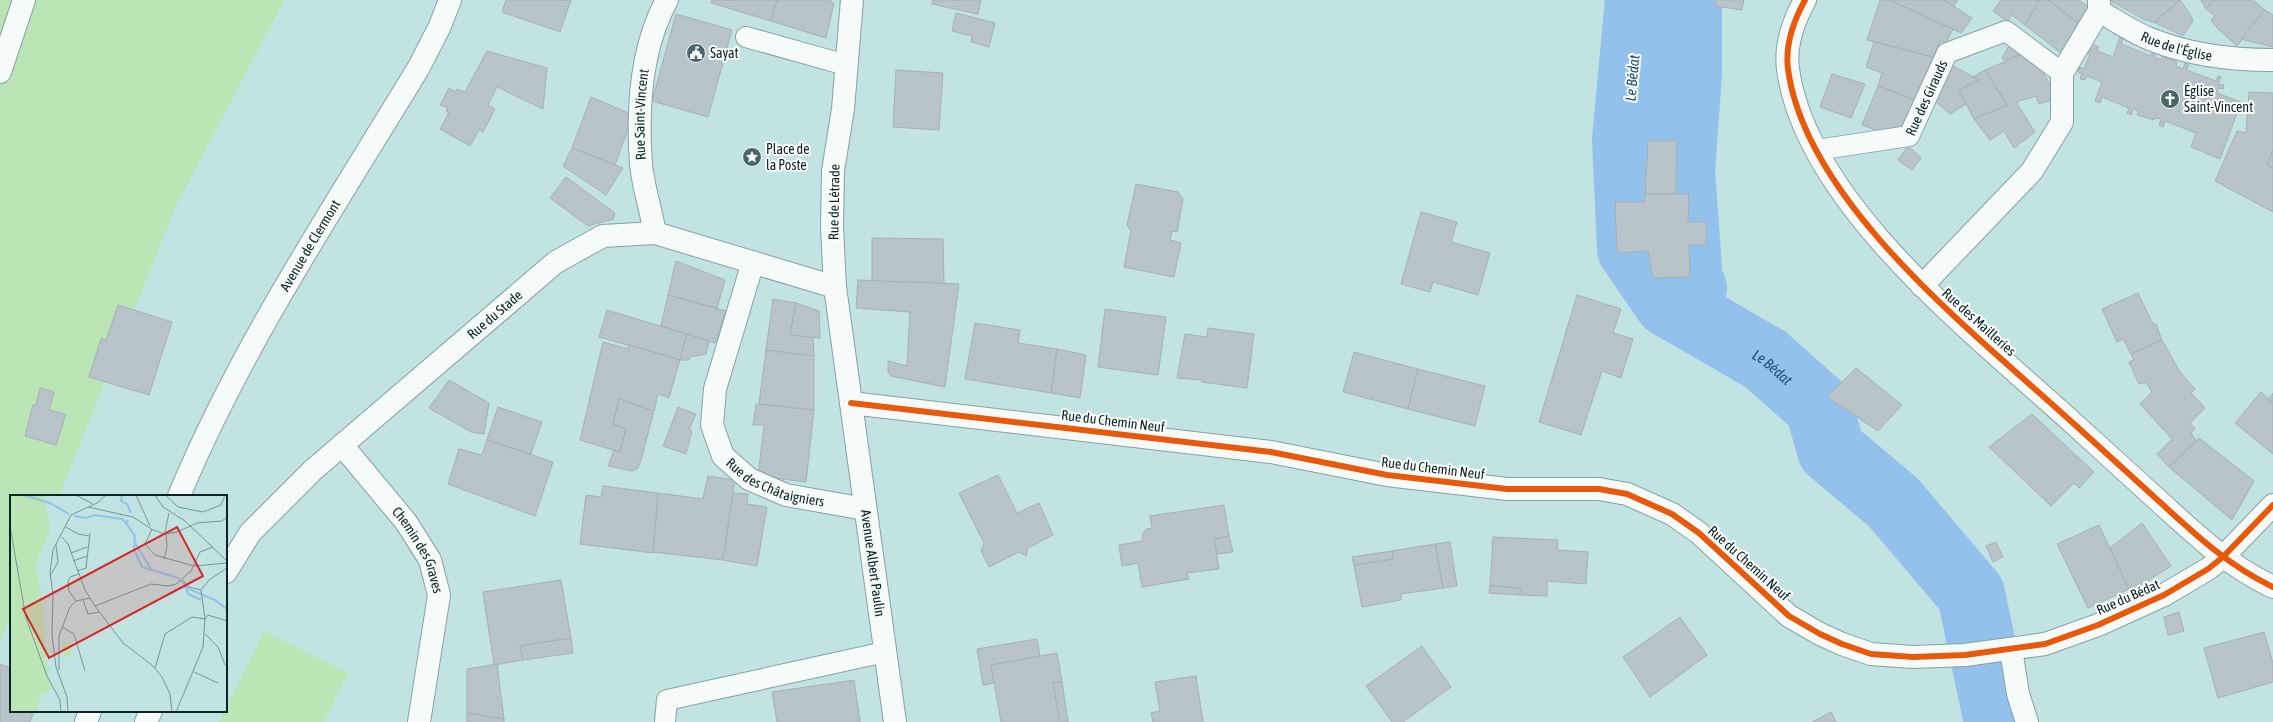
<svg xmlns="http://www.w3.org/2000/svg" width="2273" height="722" viewBox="0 0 2273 722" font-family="'Asap Condensed',sans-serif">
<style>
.green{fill:#bce5b5}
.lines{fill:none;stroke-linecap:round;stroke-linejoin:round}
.river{stroke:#92c2ec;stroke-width:68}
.building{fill:#b9c3ca;stroke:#a6b1b7}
.lane-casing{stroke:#87a2a1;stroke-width:22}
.street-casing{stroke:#87a2a1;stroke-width:24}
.secondary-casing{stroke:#87a2a1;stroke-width:24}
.lane{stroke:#f6fbfa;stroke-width:20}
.street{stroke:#f6fbfa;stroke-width:22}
.secondary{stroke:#f6fbfa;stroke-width:22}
.cycleway-casing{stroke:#fff;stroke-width:8}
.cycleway{stroke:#e8590c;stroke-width:6}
.labels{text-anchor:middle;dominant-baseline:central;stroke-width:4;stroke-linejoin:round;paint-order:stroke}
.street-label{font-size:14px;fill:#092423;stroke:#fff}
.poi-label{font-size:14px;fill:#092423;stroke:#fff;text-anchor:start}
.water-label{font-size:15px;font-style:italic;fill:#1f4f7f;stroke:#fff}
.inset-river{fill:none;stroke:#92c2ec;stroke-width:2}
.inset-road{fill:none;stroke:#779795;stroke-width:1}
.view{fill:#d62828;fill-opacity:0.15;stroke:#d62828;stroke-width:2}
.inset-edge{fill:none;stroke:#092423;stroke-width:2}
</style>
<rect width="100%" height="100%" fill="#c1e3e1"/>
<g class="green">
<polygon points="0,0 284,0 176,206 59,496 11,496 11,614 0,641"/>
<polygon points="264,631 348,673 324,722 219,722"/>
</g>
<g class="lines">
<g class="river">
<path id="s1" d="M1639 0 1626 140 1631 249 1668 303 1765 359 1819 407 1831 450 1893 502 1971 594 1998 722"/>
<polyline points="1688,0 1688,73 1681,171 1689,282 1693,288"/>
</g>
</g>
<g class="building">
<polygon points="506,0 571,0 560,32 502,12"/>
<polygon points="712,0 777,0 771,21 711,3"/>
<polygon points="777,0 831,0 830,2 834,3 826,38 771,21"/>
<polygon points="933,0 981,0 978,14 932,4"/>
<polygon points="1716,0 1744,0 1742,10 1715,6"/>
<polygon points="1880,0 1890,0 1953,29 1946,43 1941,41 1933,57 1867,40"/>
<polygon points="1890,0 1944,0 1972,18 1961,33"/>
<polygon points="1944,0 1958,0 1954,6"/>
<polygon points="2001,0 2040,0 2025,25 2012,15 2007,21 1993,11"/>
<polygon points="2040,0 2048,0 2081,25 2061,53 2025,25"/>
<polygon points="2048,0 2079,0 2090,8 2081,25"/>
<polygon points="2112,0 2180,0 2160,17 2156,23 2143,19 2111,1"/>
<polygon points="2180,0 2190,14 2193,21 2183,36 2156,23 2160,17"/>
<polygon points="2201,0 2214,0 2206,9"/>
<polygon points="2214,0 2253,0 2265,10 2237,46 2218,29 2211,20 2215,16 2206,9"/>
<polygon points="2265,10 2273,15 2273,47 2241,39"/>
<polygon points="956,13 995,23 989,47 971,42 972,36 952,31"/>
<polygon points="676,14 732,30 708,117 652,101"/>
<polygon points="2120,37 2123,39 2121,44 2151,56 2153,50 2156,52 2154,57 2161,60 2162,56 2177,62 2176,66 2183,69 2185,63 2189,65 2186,70 2216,81 2218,76 2221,77 2218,84 2224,85 2223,89 2218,88 2217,93 2241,102 2220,159 2191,147 2196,133 2165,121 2163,127 2159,125 2161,119 2155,118 2154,120 2137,115 2139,111 2133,109 2131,115 2127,113 2129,108 2102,97 2100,103 2095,101 2102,82 2087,76 2085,80 2080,79 2082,74 2078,72 2079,67 2084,69 2090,54 2086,52 2088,48 2092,50 2094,45 2099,47 2097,51 2113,57"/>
<polygon points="1874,42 1933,57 1915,100 1878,86 1882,73 1866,67"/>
<polygon points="2009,46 2025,53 2004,60 2002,58"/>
<polygon points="487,51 547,68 543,109 497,87 488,105 495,109 483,132 479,130 470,146 440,129 449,113 446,111 448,108 440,105 449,88 456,92 457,89 465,92"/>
<polygon points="2025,53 2034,57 2058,98 2039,104 2036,96 2016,102 2035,132 2014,148 2004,131 1990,140 1974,119 2007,105 1985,70"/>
<polygon points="1950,64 1979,80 1959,90 1966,104 1950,114 1933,99"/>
<polygon points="896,70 943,73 939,130 893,127"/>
<polygon points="1985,70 2007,105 1974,119 1959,90 1979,80 1973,77"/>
<polygon points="1832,74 1865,84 1851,118 1820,107"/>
<polygon points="1878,86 1915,100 1904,129 1887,134 1862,125"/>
<polygon points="2249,92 2273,93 2273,150 2267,165 2273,168 2273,212 2215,181 2237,131 2246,133"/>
<polygon points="591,97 633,115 615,165 572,148"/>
<polygon points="1648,141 1677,141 1676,194 1645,194"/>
<polygon points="1908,146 1921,158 1912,170 1898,160"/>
<polygon points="572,148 623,168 606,195 563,166"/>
<polygon points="2273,150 2273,168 2267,165"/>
<polygon points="566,177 615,213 613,219 588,226 550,198"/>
<polygon points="1136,184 1178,192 1183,199 1177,232 1172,231 1170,240 1181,243 1174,277 1124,267 1131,231 1127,225"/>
<polygon points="1645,194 1689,194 1688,222 1706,222 1706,245 1689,245 1690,277 1653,278 1648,251 1617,253 1615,202 1645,202"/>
<polygon points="1421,212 1457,222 1451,242 1490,253 1478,295 1433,282 1430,292 1401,284"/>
<polygon points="872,238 943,239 944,284 872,281"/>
<polygon points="676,261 725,280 717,308 668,295"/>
<polygon points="858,280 959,284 945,387 891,376 888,372 888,361 907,366 910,312 856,308"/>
<polygon points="2138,293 2153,324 2156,324 2162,340 2131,354 2123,339 2117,342 2102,309"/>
<polygon points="668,295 726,311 715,343 661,326"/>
<polygon points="1577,295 1621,309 1613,333 1633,339 1621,378 1602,371 1581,435 1539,422"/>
<polygon points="773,299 796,303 790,335 813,337 814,356 766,350"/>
<polygon points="796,303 819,311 820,338 790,335"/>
<polygon points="118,305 172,322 149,395 89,377 101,338 106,340"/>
<polygon points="1105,309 1166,317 1158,375 1098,367"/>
<polygon points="607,310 687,334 680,360 599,337"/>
<polygon points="975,323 1020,330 1018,343 1057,349 1051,393 965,379"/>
<polygon points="1208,328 1254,334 1247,388 1202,382 1202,380 1177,378 1185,334 1207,337"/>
<polygon points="687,334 709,341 706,354 690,357 689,360 680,360"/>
<polygon points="2162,340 2180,372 2195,389 2191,393 2205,408 2190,423 2195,428 2191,433 2196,441 2169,467 2157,454 2172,439 2140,404 2152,392 2146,382 2139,384 2129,362 2134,360 2131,354"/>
<polygon points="603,342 628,349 629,345 680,360 669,398 658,394 654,411 619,399 613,424 626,429 620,452 580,440"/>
<polygon points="1057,349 1086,355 1080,398 1051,393"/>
<polygon points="766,350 814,356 814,410 759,404"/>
<polygon points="1354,352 1418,369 1408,409 1343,392"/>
<polygon points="1856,368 1902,405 1878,431 1827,397"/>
<polygon points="1418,369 1485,386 1475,426 1408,409"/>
<polygon points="449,380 489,403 484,434 471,432 429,408"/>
<polygon points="40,388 54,392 49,410 66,414 56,445 25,436 33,405 36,405"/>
<polygon points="2261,392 2273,403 2273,454 2235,423"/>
<polygon points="2273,393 2273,403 2268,399"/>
<polygon points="619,399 654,411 641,460 638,468 632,471 608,466 614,450 620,452 626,429 613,424"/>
<polygon points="756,404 814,410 806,482 758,476 764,425 753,425"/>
<polygon points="498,407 542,422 531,454 487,440"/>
<polygon points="678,407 696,414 689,430 692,431 686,454 663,446"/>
<polygon points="2032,414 2094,472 2079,488 2074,483 2051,506 1989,447"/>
<polygon points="2199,438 2254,481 2232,520 2169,467"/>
<polygon points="487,440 553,462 535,516 448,484 459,449 482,455"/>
<polygon points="998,475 1017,513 1039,503 1053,535 1028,548 1026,556 1019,552 989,567 981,551 984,543 959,493"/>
<polygon points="708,476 735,480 723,560 653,552 658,493 703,499"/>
<polygon points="603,486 658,493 653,553 580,544 586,495 601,497"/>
<polygon points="733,493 748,494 747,504 767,507 757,566 723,560"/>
<polygon points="1224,505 1229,536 1214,539 1219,569 1187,573 1189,579 1142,587 1138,563 1122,566 1119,545 1143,541 1142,535 1146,529 1152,528 1150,516"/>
<polygon points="2142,523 2171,566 2130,592 2110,548"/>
<polygon points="2099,525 2129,589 2088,608 2057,544"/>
<polygon points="1229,536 1233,552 1217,554 1214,539"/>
<polygon points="1493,537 1558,540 1557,550 1588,552 1586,584 1547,581 1547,596 1520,595 1520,588 1490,586"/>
<polygon points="1450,542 1457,586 1443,588 1435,544"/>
<polygon points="1996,542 2003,557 1993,562 1986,546"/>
<polygon points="1435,544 1443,588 1401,594 1401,600 1362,607 1354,565 1393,559 1392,551"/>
<polygon points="1392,551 1393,559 1354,565 1352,557"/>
<polygon points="561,580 571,638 520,646 523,660 494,665 483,592"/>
<polygon points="1490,586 1520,588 1520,595 1489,593"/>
<polygon points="2179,612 2184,631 2168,635 2164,617"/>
<polygon points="1680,617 1707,655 1650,697 1623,657"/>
<polygon points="2264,632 2273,663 2273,682 2218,698 2204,648"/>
<polygon points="571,638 573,653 523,660 520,646"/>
<polygon points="1037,639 1040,656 991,665 994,683 983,685 977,649"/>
<polygon points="1422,646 1451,687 1403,722 1392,722 1366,686"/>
<polygon points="1057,653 1062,682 1053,683 1060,722 1001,722 991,665"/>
<polygon points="0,664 11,668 11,711 34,711 30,722 0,722"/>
<polygon points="497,664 504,719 467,713 467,669"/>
<polygon points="1196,676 1203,722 1153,722 1151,713 1160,711 1155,682"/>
<polygon points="854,680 860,722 777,722 772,692"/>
<polygon points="1062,682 1068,722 1060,722 1053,683"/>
<polygon points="1831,712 1836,722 1812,722"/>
<polygon points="467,713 504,719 504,722 467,722"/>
</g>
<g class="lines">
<defs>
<g id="lane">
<polyline points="746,37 846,65"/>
<path id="s2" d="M1817 150 1909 136 1947 53 2006 31 2062 73"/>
<polyline points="665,722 667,700 885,652"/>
</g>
<g id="street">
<path d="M1805 0C1794 20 1785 46 1788 69 1806 204 1978 336 2073 423 2103 450 2132 477 2162 504 2197 536 2229 566 2273 587"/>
<path id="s3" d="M2099 11C2115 20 2132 32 2150 39 2189 55 2231 60 2273 60"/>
<path id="s4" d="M655 233C651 210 643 186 641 164 637 109 640 49 667 0"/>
<path id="s5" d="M753 262 715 389 712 425 723 456 749 479 786 495 865 509"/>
<polyline points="1922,286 2032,171 2062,122 2062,73 2099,11 2099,0"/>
<polyline points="851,403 1271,452 1387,475 1507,489 1599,489 1627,494 1672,514 1699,533 1789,616 1820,634 1842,644 1871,654 1913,657 1965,655 2045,644 2098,625 2164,595 2208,569 2223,557 2273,505"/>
<path id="s6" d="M342 445 406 522 430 560 439 595 419 722"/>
<path id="s7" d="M226 572 250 533 313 470 556 262 603 236 655 233 835 287"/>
<polyline points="2011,649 2018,694 2027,722"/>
<polyline points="146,722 151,711"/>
</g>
<g id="secondary">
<path id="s8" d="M852 0 843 109 833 171 832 226 835 287 895 722"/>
<polyline points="0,72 24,0"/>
<path id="s9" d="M179 496C241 346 335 206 419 67L440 26 450 0"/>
<polyline points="86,722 90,711"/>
</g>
</defs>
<use href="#lane" class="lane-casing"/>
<use href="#street" class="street-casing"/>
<use href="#secondary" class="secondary-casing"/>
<use href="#lane" class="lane"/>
<use href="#street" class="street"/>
<use href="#secondary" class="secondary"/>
<defs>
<g id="cycleway">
<path d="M1805 0C1794 20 1785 46 1788 69 1806 204 1978 336 2073 423 2103 450 2132 477 2162 504 2197 536 2229 566 2273 587"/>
<polyline points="851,403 1271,452 1387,475 1507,489 1599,489 1627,494 1672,514 1699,533 1789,616 1820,634 1842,644 1871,654 1913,657 1965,655 2045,644 2098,625 2164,595 2208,569 2223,557 2273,505"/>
</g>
</defs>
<use href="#cycleway" class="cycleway-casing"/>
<use href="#cycleway" class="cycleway"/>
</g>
<defs>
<symbol id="civic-disc" viewBox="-11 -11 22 22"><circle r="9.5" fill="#496766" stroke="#fff"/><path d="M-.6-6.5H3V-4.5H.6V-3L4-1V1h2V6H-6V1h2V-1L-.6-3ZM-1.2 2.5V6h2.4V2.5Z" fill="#fff"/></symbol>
<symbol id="church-disc" viewBox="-11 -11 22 22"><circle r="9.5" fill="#496766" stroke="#fff"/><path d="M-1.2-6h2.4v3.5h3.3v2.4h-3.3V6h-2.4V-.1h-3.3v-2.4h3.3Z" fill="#fff"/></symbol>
<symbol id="sight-disc" viewBox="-11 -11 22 22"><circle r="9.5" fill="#496766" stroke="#fff"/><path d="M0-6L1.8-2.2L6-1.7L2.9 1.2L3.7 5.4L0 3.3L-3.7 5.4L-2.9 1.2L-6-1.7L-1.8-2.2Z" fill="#fff"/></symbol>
</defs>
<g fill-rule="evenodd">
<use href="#civic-disc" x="685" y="42" width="22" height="22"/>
<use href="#church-disc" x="2159" y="88" width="22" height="22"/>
<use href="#sight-disc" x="741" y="146" width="22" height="22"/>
</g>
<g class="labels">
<g class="street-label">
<text stroke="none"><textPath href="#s3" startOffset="86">Rue de l'Église</textPath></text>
<text stroke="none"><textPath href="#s2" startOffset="135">Rue des Girauds</textPath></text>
<text stroke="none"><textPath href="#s4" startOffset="120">Rue Saint-Vincent</textPath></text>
<text transform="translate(834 202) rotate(-89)">Rue de Létrade</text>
<text stroke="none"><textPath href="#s9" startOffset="283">Avenue de Clermont</textPath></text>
<text stroke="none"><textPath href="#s7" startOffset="374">Rue du Stade</textPath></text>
<text transform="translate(1979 322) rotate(42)">Rue des Mailleries</text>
<text transform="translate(1113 421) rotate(7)">Rue du Chemin Neuf</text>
<text transform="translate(1433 468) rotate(7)">Rue du Chemin Neuf</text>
<text stroke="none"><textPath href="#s5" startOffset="262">Rue des Châtaigniers</textPath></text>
<text stroke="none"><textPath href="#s6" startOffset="131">Chemin des Graves</textPath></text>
<text stroke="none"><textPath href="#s8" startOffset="567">Avenue Albert Paulin</textPath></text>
<text transform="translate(1749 563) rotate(42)">Rue du Chemin Neuf</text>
<text transform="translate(2128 597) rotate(-24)">Rue du Bédat</text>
</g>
<g class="poi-label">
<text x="710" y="53">Sayat</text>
<text x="2184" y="91">Église<tspan x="2184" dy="16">Saint-Vincent</tspan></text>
<text x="766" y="149">Place de<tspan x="766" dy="16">la Poste</tspan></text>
</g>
<g class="water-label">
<text transform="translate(1632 78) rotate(-85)">Le Bédat</text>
<text stroke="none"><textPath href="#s1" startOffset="438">Le Bédat</textPath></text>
</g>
</g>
<g transform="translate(10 495)">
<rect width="217" height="217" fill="#c1e3e1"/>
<path d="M0 0H34L40 35 25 70 32 102 38 183 43 194 30 200 27 217H0ZM53 147H61V162H54Z" fill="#bce5b5"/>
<path class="inset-river" d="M13 0 40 8 59 19M112 0 111 6 117 9 121 18M64 21 76 23 84 20 112 24 116 28M118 25 116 28 125 41 124 54 132 72 168 83 179 94 205 105 217 114M125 48 141 74M175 91 178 99 191 105"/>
<path class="inset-road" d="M66 0 83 9M126 0 140 31M145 0 153 12 175 26 217 66M155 0 168 12 193 17 211 10 215 0M78 12 123 22 143 35 156 39 167 37 187 28 212 26 217 22M0 31 16 123 37 181 50 205 51 217M56 32 68 39 79 41M142 34 135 49 145 60 184 71 217 68M155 37 159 18M52 42 58 49 75 95 85 111 113 148 142 170 152 182 160 199 162 217M61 58 77 52M154 64 157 52 156 39M63 66 77 61M67 76 76 73 80 38M40 81 48 67 46 50M173 85 179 92 191 95M73 105 78 119 90 117M66 106 59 96 58 87 60 82 69 79M85 111 141 89 159 91 166 89 181 76 190 57 203 52M195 124 198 120 217 126M52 132 64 139 75 176M195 139 208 152 215 170M145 173 155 139 182 122 195 124M49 175V141L60 112 66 106 80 103M184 177 208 188M58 217 57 202 46 172 42 140 43 100 40 77 43 55 61 20 87 8 96 0M166 217 193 152 195 124 191 95 199 85 217 73"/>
<path class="view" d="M167 32 193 81 39 163 13 114Z"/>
<rect width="217" height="217" class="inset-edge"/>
</g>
</svg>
